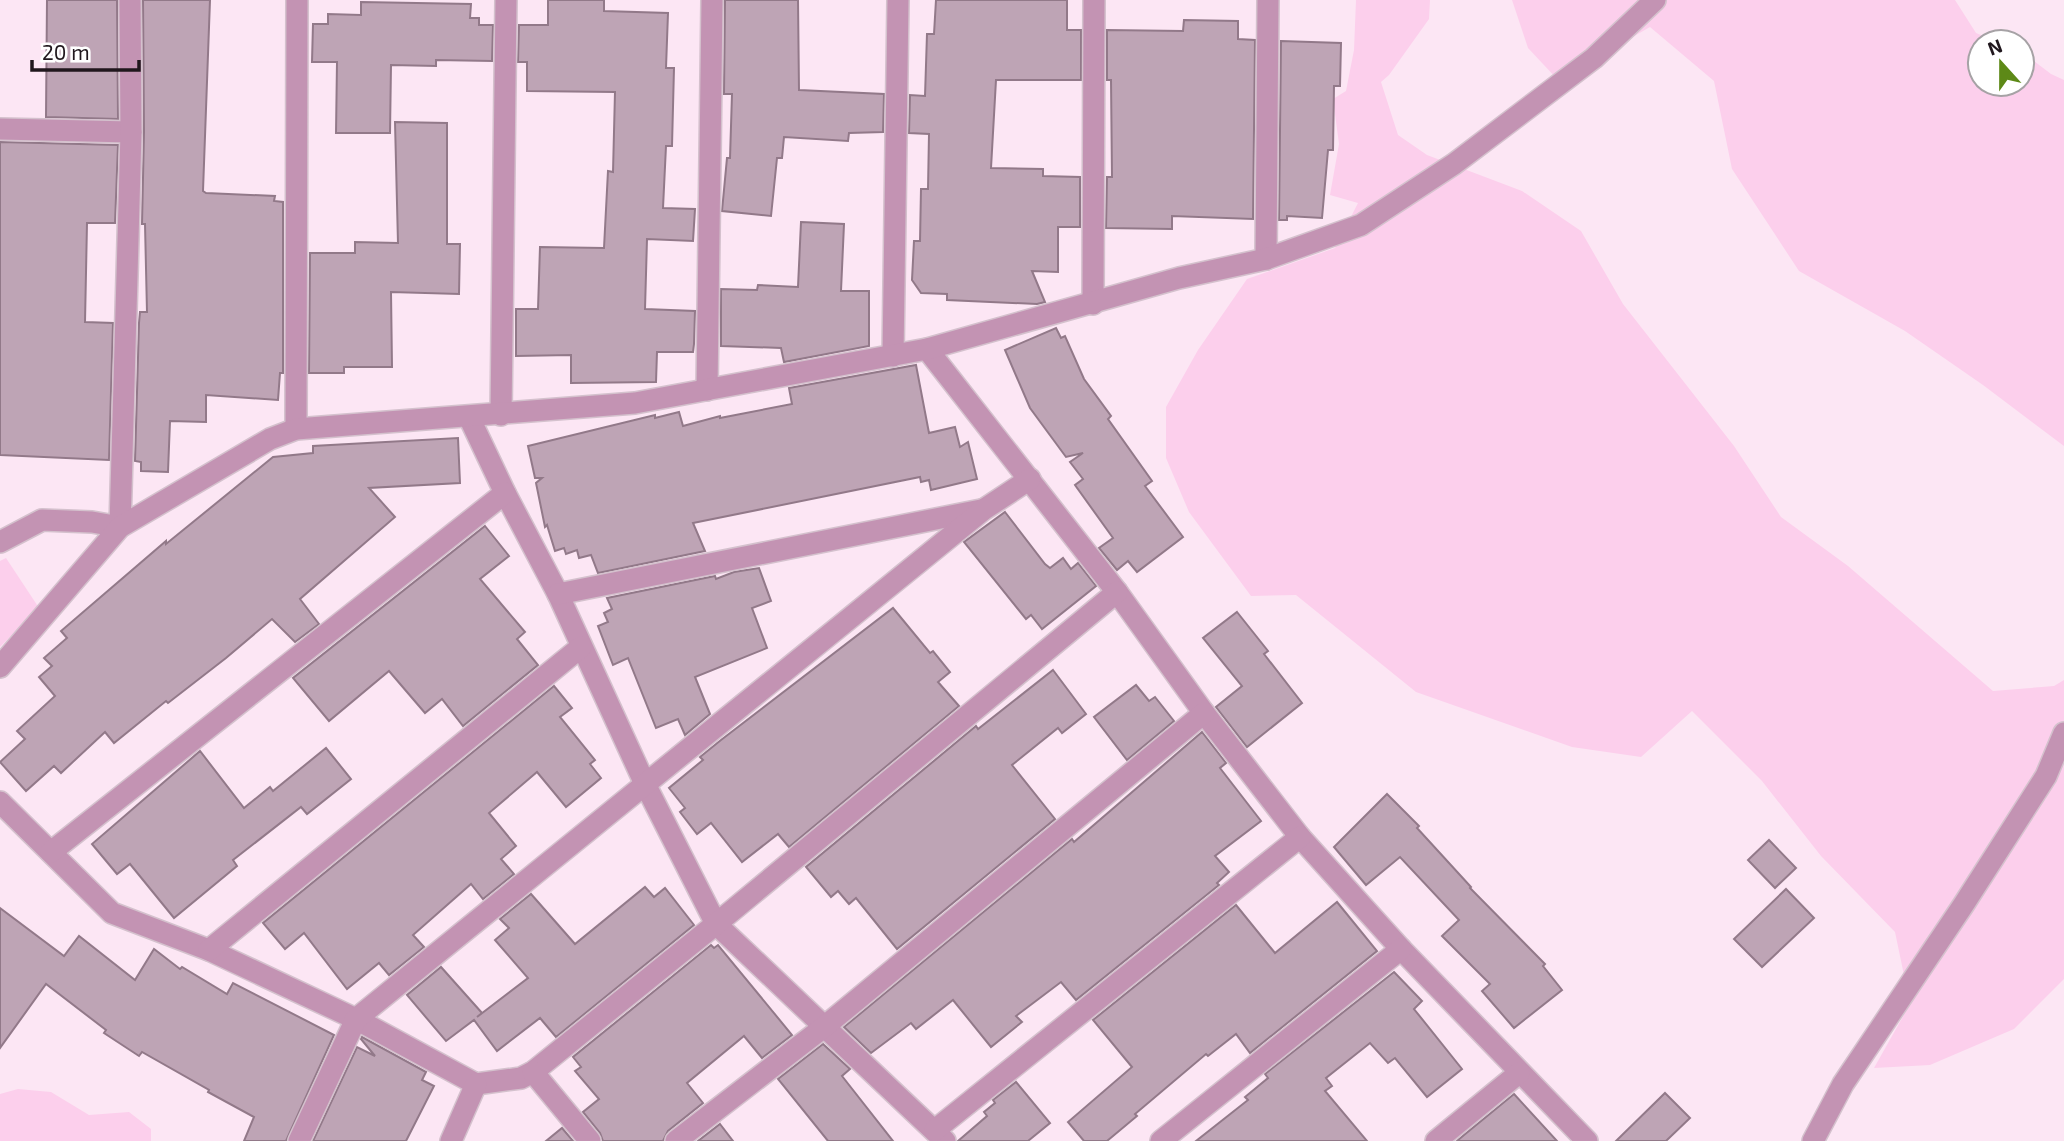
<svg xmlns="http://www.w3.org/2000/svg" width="2064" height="1141" viewBox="0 0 2064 1141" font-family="'Exo 2',sans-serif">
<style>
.green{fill:#fccfec}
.building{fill:#bea4b5;stroke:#927989;stroke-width:2}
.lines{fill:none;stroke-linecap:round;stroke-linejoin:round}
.minor-casing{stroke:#d4c1cd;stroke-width:24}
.minor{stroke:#c393b3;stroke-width:21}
</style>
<rect width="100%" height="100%" fill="#fce6f4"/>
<g class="green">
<polygon points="1356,0 1430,0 1429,19 1389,75 1381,82 1398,135 1427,155 1522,191 1581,231 1623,304 1734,446 1781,517 1848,566 1993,691 2054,686 2064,680 2064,979 2014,1029 1930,1065 1874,1068 1910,1004 1895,932 1821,856 1762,781 1692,711 1641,757 1572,747 1416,692 1296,595 1251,596 1189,512 1166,458 1166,407 1198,350 1247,279 1335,248 1358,203 1330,195 1339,144 1333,99 1346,91 1354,50"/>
<polygon points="1512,0 1955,0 1976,33 1998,42 1980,42 1980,84 2022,84 2022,52 2051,74 2064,80 2064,446 1983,385 1905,331 1799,271 1732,169 1714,81 1650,27 1558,80 1528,48"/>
<polygon points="6,558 39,608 0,647 0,561"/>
<polygon points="18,1089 51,1092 89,1115 129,1112 151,1129 151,1141 0,1141 0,1094"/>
</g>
<g class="building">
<polygon points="47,0 117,0 118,119 46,117"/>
<polygon points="143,0 210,0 203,191 206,193 275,196 274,201 283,202 283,373 280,373 278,400 206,395 206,422 170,421 168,472 141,471 141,462 135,461 139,323 140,312 147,312 145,224 142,224 144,132"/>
<polygon points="548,0 604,0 604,11 668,13 666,68 674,68 672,146 666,146 663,208 695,209 693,241 647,239 645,309 695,311 694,344 693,352 657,352 656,382 571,383 571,355 516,356 516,309 538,309 540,247 604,248 608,171 613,172 615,92 527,91 527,62 518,62 519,25 548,25"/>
<polygon points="725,0 798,0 799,90 884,94 883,132 849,133 848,141 784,137 782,158 777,158 771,216 722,211 727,158 730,158 732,94 724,94"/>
<polygon points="936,0 1067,0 1067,30 1081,30 1081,80 996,80 991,168 1043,169 1043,176 1080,177 1080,227 1058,227 1058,272 1032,271 1045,302 1037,304 947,300 947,294 921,293 912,280 914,241 920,241 921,189 928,189 929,134 909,133 910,95 925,96 927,34 934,34"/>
<polygon points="361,2 471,4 470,18 479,18 479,25 493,25 492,61 436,60 436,66 391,65 390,133 336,133 337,62 312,62 313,24 328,24 328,14 361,15"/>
<polygon points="1184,20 1238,21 1238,39 1255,40 1253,219 1172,216 1172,229 1106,228 1107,177 1112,177 1111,80 1107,80 1107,30 1183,31"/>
<polygon points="1281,41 1341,43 1340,86 1334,86 1333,150 1328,150 1322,218 1287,216 1287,220 1279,220"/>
<polygon points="395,122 447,123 447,244 460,244 459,294 391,292 392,367 344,367 344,373 309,373 310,253 355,253 355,242 398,243"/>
<polygon points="0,142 118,145 115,223 87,223 85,322 113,323 109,460 0,455"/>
<polygon points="801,222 844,224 841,291 869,291 869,346 784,362 781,348 721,346 721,289 757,290 758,285 798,287"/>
<polygon points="1056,328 1061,338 1065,336 1084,379 1111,416 1108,419 1152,481 1145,486 1183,537 1137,572 1128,561 1117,570 1099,548 1113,538 1075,485 1083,479 1070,462 1083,453 1066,457 1030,408 1005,350"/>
<polygon points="916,365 929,433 955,427 960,447 968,442 977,479 931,490 929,480 921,482 920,477 693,523 705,551 598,573 591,555 579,558 577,550 566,554 564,548 555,551 547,525 545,527 536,483 542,478 535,478 528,446 655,415 655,418 679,412 683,426 720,416 720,418 792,404 789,388"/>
<polygon points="458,438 460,483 369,488 395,517 300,599 319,624 295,642 272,619 226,658 168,703 166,701 114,743 105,732 61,773 54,766 26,791 0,762 25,739 17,731 55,696 39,677 52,666 44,658 67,638 61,631 166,541 166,544 273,457 313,453 313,446"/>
<polygon points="1005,512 1045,564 1050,568 1063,558 1071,569 1078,563 1096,586 1042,629 1031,615 1026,619 964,542"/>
<polygon points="485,526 509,556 480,579 525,632 517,639 538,665 463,726 442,699 425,713 389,671 329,721 293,678"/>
<polygon points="759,568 771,601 752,608 767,648 695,677 710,714 685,735 678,719 656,728 628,658 613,665 598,626 608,622 604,613 612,609 607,598 715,576 716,579 734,572"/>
<polygon points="893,608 930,653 933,651 950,672 938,682 959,706 789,847 778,834 742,862 711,823 697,834 680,812 685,808 669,788 703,760 700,757 721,740"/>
<polygon points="1237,612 1268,651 1264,654 1302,703 1247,747 1216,707 1242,686 1203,638"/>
<polygon points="1053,670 1086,714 1062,733 1058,728 1012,765 1055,819 897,949 856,898 849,904 838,891 831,897 806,867 976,726 978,729"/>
<polygon points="1136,685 1149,701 1155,697 1174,721 1127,760 1094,717"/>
<polygon points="554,686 572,708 560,717 595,760 590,764 601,778 566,807 537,772 489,813 516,846 501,859 514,874 483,899 471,884 413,935 424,947 389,975 379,963 347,989 304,933 285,949 263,923"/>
<polygon points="1202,732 1226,763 1220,768 1261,821 1215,856 1229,872 1217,883 1219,885 1076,1000 1061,982 1016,1016 1022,1022 991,1047 953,1000 916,1029 911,1023 871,1053 844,1027 1072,839 1074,842"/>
<polygon points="326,748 351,779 307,814 301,807 233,860 237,866 174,918 130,864 117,874 92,844 200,751 244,808 270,787 273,791"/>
<polygon points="1387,794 1419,826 1417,828 1471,887 1470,888 1545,964 1543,966 1562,990 1514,1028 1482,991 1490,984 1442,936 1459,920 1400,857 1366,885 1334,847"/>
<polygon points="1769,840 1796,868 1775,888 1748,860"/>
<polygon points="645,887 654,897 665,888 694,925 556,1037 540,1018 497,1051 474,1020 446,1041 407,995 441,967 482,1013 477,1017 528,978 495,940 509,928 500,919 531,894 575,944"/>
<polygon points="1786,889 1814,918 1762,967 1734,939"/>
<polygon points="1337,902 1377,951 1250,1053 1236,1034 1208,1056 1206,1054 1135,1114 1137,1116 1107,1141 1084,1141 1068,1122 1132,1067 1093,1020 1236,905 1275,953"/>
<polygon points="0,908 64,956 79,936 135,980 154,949 180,969 182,967 227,994 233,983 334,1035 286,1141 244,1141 254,1117 208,1092 209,1090 142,1052 139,1056 104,1033 106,1030 46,984 0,1048"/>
<polygon points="711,945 714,948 718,945 792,1035 762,1058 744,1036 687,1083 703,1103 668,1131 663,1141 603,1141 600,1133 583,1112 599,1099 575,1071 581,1067 573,1057"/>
<polygon points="1394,972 1422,1001 1414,1009 1462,1069 1427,1097 1395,1058 1388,1063 1370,1043 1326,1078 1332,1086 1325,1091 1367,1141 1196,1141 1248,1100 1245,1097 1268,1078 1265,1074"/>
<polygon points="362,1037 426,1072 422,1080 434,1086 406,1141 313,1141 357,1047 375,1056 361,1039"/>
<polygon points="823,1044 850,1069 842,1076 893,1141 828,1141 778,1079"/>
<polygon points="1016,1082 1050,1123 1028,1141 958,1141 987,1116 984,1112 995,1103 993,1100"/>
<polygon points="1665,1093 1690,1118 1666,1141 1616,1141"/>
<polygon points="1514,1094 1557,1141 1457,1141 1464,1135"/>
<polygon points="720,1124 733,1141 698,1141"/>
<polygon points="562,1128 573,1141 546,1141"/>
</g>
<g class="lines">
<defs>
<g id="minor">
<polyline points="0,129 131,132"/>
<polyline points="1266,259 1268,0"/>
<polyline points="1093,304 1094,0"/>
<polyline points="927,349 1117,592 1204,713 1300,837 1401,949 1587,1141"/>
<polyline points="893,356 898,0"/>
<polyline points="707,390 712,0"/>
<polyline points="501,415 506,0"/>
<polyline points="469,417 505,493 558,594 645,784 716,924 945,1141"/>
<polyline points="296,429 297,0"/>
<polyline points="0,542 42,520 92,522 120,527 131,132 130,0"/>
<polyline points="558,594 981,510"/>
<polyline points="0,667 120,527 270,439 296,429 635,403 927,349 1179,278 1266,259 1361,225 1454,164 1594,58 1655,0"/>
<polyline points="0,802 112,913 209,950 356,1019 476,1084 521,1078 533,1072 716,924 1117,592"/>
<polyline points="51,852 505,493"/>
<polyline points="209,950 581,647"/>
<polyline points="533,1072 590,1141"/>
<polyline points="935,1130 1300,837"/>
<polyline points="299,1141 356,1019 983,510 1030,479"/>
<polyline points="451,1141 476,1084"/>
<polyline points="676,1141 824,1027 1204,713"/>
<polyline points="1161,1141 1401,949"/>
<polyline points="1436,1141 1519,1073"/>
<polyline points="1813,1141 1843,1084 1964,904 2046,776 2064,733"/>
</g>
</defs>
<use href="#minor" class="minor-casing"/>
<use href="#minor" class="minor"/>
</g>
<g transform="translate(2001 63) rotate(339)"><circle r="33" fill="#ffffff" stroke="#a6a2a5" stroke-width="2"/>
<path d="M0-5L12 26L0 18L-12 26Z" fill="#5d8917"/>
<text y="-10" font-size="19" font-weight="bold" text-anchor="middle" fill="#20171d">N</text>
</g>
<path d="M32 60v10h107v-10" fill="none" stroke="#20171d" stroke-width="3.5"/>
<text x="42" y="60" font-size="21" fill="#20171d" stroke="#ffffff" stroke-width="5" paint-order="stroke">20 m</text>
</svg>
